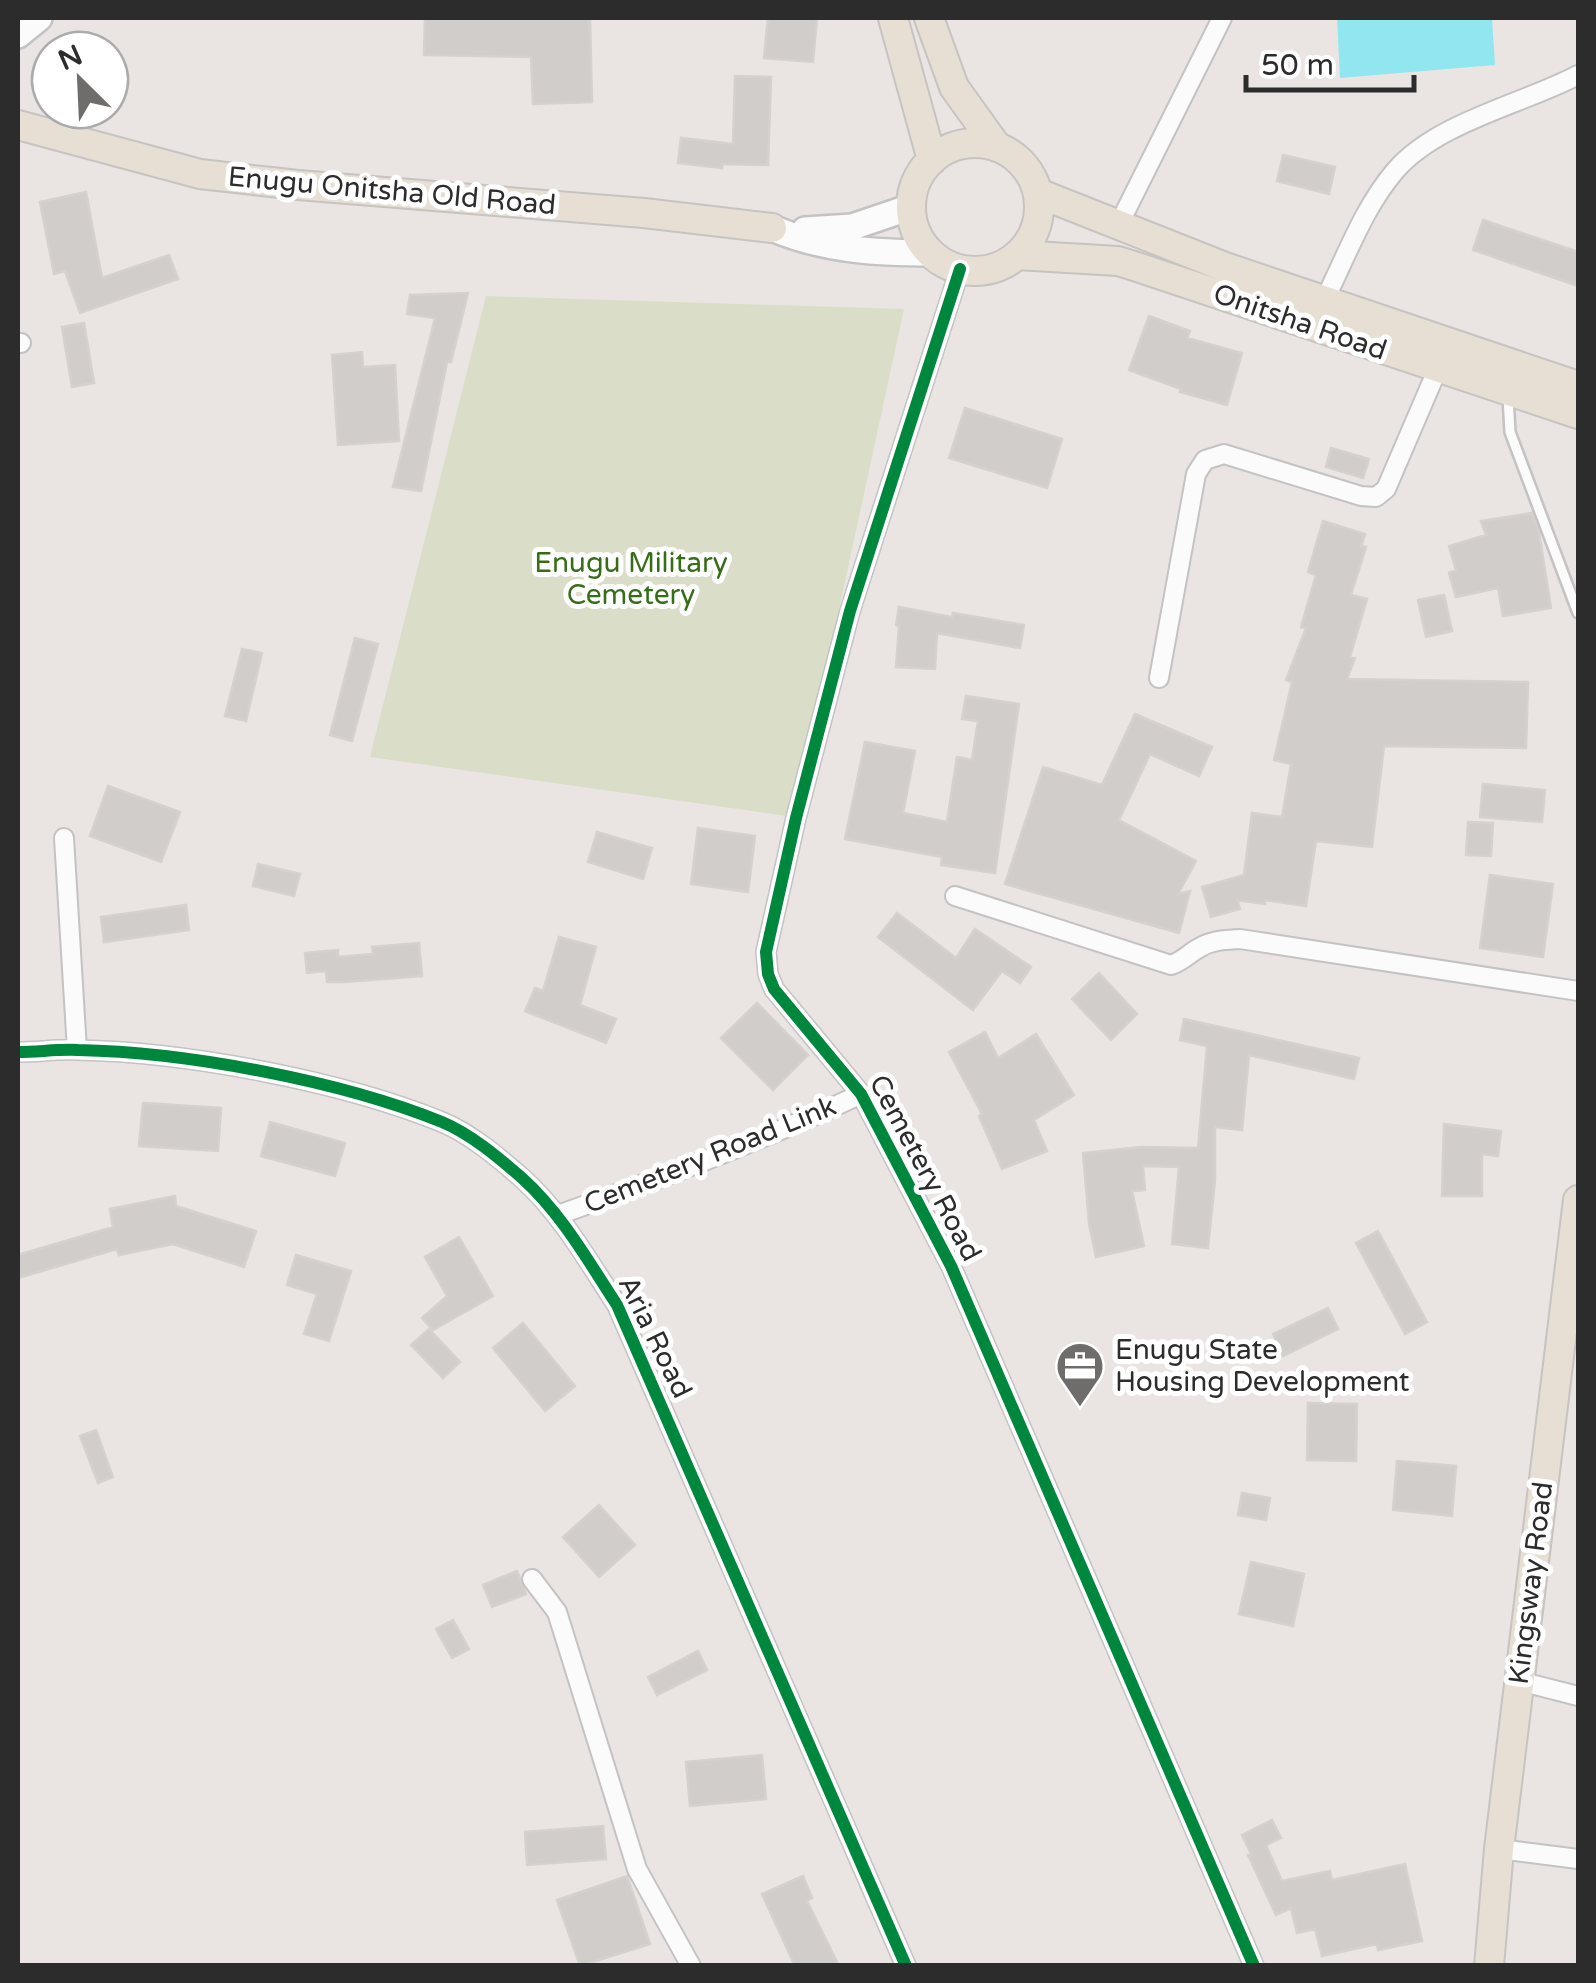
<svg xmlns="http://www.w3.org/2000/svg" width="1596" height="1983" font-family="'Varela Round',sans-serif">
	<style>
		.cemetery { fill: #dadec9 }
		.water { fill: #92e6ef }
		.building { fill: #d1cdcb; stroke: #d5d1ce; stroke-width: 2.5 }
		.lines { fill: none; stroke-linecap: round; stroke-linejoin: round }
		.lane-casing { stroke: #c4c2c3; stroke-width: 14 }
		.street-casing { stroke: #c4c2c3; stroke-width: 22 }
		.secondary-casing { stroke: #c4c2c3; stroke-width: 30 }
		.primary-casing { stroke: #c6c3c2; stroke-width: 32 }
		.lane { stroke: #fcfbfb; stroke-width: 9 }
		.street { stroke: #fcfbfb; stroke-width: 18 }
		.secondary { stroke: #fcfbfb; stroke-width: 25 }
		.primary { stroke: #e7dfd4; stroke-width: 28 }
		.cycleway-casing { stroke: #fff; stroke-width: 19 }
		.cycleway { stroke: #00873e; stroke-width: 12 }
		.labels { text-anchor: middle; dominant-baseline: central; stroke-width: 10; stroke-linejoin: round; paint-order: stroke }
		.street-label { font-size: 28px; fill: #2c2c2c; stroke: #fff }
		.park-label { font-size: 28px; fill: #386d18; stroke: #fff }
		.poi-label { font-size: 28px; fill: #2c2c2c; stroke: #fff; text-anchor: start }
	</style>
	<rect width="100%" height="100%" fill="#eae5e2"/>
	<path class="cemetery" d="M 486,296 L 904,309 L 794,817 L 370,757 Z"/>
	<path class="water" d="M 1492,18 L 1495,65 L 1340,78 L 1337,18 Z"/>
	<path class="building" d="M 425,18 L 590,18 L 592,102 L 533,104 L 531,57 L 424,55 Z
		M 768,18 L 817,18 L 813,62 L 764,58 Z
		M 735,76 L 771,77 L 768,165 L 722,164 L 722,168 L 678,163 L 681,138 L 733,144 Z
		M 1283,155 L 1335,167 L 1329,194 L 1277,181 Z
		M 86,192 L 102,278 L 169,255 L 178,279 L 80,313 L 65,271 L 54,274 L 40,202 Z
		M 1483,220 L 1578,252 L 1578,286 L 1473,250 Z
		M 468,293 L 451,362 L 447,362 L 421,491 L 393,487 L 435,318 L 407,314 L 410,295 Z
		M 1149,316 L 1190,331 L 1187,338 L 1242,353 L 1227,405 L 1180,392 L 1181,389 L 1129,370 Z
		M 84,323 L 94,383 L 72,387 L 62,327 Z
		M 362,352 L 363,367 L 395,365 L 399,441 L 338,445 L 332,355 Z
		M 965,408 L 1062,439 L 1047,488 L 949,458 Z
		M 1331,448 L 1369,459 L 1363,478 L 1326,467 Z
		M 1532,513 L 1539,532 L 1551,608 L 1503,616 L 1498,588 L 1456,597 L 1449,573 L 1456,570 L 1449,546 L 1486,535 L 1481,521 Z
		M 1323,521 L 1365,534 L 1361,546 L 1366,547 L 1351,595 L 1367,599 L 1350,657 L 1355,658 L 1347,679 L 1528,682 L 1526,748 L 1384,746 L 1372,847 L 1316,841 L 1306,906 L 1265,900 L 1265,904 L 1237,900 L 1240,909 L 1211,917 L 1202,887 L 1244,875 L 1252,813 L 1282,817 L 1291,764 L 1274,760 L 1292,682 L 1286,680 L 1306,628 L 1301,627 L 1316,575 L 1308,572 Z
		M 1444,595 L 1452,631 L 1426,637 L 1418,600 Z
		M 899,607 L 952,617 L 953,613 L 1024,625 L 1020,648 L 937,633 L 935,669 L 896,667 L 899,626 L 896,625 Z
		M 355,638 L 378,644 L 352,741 L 330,735 Z
		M 242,649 L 262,653 L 246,721 L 225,716 Z
		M 966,696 L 1019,704 L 995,873 L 941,865 L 942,857 L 845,839 L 865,742 L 915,751 L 903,813 L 947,822 L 957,757 L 972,760 L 978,721 L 962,719 Z
		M 1135,714 L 1212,747 L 1199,776 L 1150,754 L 1119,820 L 1196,861 L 1178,894 L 1190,891 L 1179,933 L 1005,884 L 1043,767 L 1102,785 Z
		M 1483,784 L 1545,790 L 1542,822 L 1480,817 Z
		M 108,786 L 180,812 L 161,862 L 90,836 Z
		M 1468,822 L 1493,823 L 1491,856 L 1466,855 Z
		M 698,828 L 755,836 L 748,892 L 691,884 Z
		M 597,832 L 652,848 L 643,879 L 588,862 Z
		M 258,864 L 300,874 L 294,896 L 253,886 Z
		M 1490,875 L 1553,884 L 1543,957 L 1480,948 Z
		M 186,905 L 189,930 L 104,942 L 101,917 Z
		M 897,913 L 956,958 L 975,929 L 1031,967 L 1020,983 L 1002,971 L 973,1010 L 878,937 Z
		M 559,937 L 596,947 L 580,1005 L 616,1019 L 606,1043 L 525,1011 L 535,988 L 543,991 Z
		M 419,943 L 422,976 L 343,982 L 327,982 L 326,971 L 307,973 L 305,953 L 338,950 L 338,957 L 373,954 L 372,947 Z
		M 1099,973 L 1137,1014 L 1111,1040 L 1072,999 Z
		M 757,1003 L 808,1055 L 773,1090 L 721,1038 Z
		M 1184,1019 L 1359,1058 L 1354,1079 L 1249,1055 L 1242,1130 L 1215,1127 L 1215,1180 L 1208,1248 L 1172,1244 L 1179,1167 L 1143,1166 L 1145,1190 L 1132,1191 L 1144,1246 L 1096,1257 L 1089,1223 L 1083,1153 L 1141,1147 L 1198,1148 L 1207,1046 L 1180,1040 Z
		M 985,1032 L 998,1058 L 1036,1034 L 1074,1095 L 1034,1120 L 1047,1151 L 1002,1169 L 979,1116 L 982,1114 L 949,1052 Z
		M 143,1103 L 221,1108 L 218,1151 L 139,1146 Z
		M 270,1122 L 345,1143 L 335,1176 L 261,1156 Z
		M 1444,1124 L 1501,1131 L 1498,1156 L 1482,1154 L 1482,1196 L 1442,1196 Z
		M 175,1196 L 176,1206 L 256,1231 L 244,1267 L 173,1244 L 119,1255 L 117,1249 L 18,1278 L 18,1255 L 113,1227 L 110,1209 Z
		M 1378,1231 L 1427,1322 L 1405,1334 L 1356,1243 Z
		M 459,1237 L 493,1296 L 433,1330 L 422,1318 L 447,1296 L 425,1257 Z
		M 296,1255 L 351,1271 L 329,1341 L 304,1334 L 317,1294 L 287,1285 Z
		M 1328,1308 L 1338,1329 L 1283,1356 L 1273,1334 Z
		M 523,1323 L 575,1386 L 545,1411 L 493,1348 Z
		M 429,1329 L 460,1362 L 443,1378 L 411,1345 Z
		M 1308,1403 L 1357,1404 L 1356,1461 L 1307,1460 Z
		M 96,1430 L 113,1477 L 98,1483 L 80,1436 Z
		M 1397,1461 L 1456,1466 L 1452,1516 L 1393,1510 Z
		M 1242,1493 L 1270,1498 L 1266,1520 L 1238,1515 Z
		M 599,1505 L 635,1545 L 599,1577 L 563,1537 Z
		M 1251,1562 L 1304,1574 L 1293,1626 L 1239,1614 Z
		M 517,1571 L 526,1594 L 492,1607 L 483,1585 Z
		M 453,1620 L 469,1649 L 452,1658 L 436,1629 Z
		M 698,1651 L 707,1670 L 657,1695 L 648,1677 Z
		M 762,1755 L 766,1799 L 690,1806 L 686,1762 Z
		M 1272,1820 L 1281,1838 L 1266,1845 L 1282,1881 L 1330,1871 L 1332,1880 L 1405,1864 L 1422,1941 L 1378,1950 L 1377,1944 L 1322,1956 L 1315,1929 L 1297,1933 L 1291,1908 L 1276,1915 L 1248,1855 L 1251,1854 L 1242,1835 Z
		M 603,1826 L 606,1859 L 527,1865 L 525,1832 Z
		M 627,1876 L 650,1944 L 580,1966 L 557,1900 Z
		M 803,1876 L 812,1898 L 807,1901 L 839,1966 L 795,1966 L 762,1894 Z"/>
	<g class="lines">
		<g class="lane-casing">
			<path id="lane" d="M 1508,397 L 1510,432 L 1578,613"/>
		</g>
		<g class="street-casing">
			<path id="street" d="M 1119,224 L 1222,18
				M 960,269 L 850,611 L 796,818 L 766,952 L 768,974 L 774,989 L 861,1094 L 951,1266 L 1254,1966
				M 1325,299 C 1346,257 1364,207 1395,171 C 1437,122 1523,104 1578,75
				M 18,343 L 21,343
				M 1159,678 L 1196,474 L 1205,460 L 1224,454 L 1361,496 L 1376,497 L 1386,489 L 1438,368
				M 64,838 L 77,1050
				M 955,896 L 1171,965 C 1183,961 1188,954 1199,948 C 1211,940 1226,940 1240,939 L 1578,991
				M 18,1052 C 38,1052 58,1049 78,1050 C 187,1052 341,1081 442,1122 C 471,1134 499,1158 522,1178 C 562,1214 588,1261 617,1305 L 906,1966
				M 558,1215 C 661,1178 762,1141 861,1094
				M 532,1579 L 557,1612 L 637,1869 L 691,1966
				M 1519,1681 L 1578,1696
				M 1499,1849 L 1578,1859"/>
		</g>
		<g class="secondary-casing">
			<path id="secondary" d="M 18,35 L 39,18
				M 772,228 C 823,250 876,253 931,253
				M 805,230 L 852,227 L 911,207"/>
		</g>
		<g class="primary-casing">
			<path id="primary" d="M 893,18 L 932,160
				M 929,18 L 954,87 L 997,147
				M 18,125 L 200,174 L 298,185 L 644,213 L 772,228
				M911 207a64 64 0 1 1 128 0a64 64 0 1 1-128 0Z
				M 1038,193 L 1225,267 L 1578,386
				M 1017,255 L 1118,261 L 1134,266 L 1578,414
				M 1489,1966 L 1499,1849 L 1578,1200"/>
		</g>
		<use href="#lane" class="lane"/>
		<use href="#street" class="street"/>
		<use href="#secondary" class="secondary"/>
		<use href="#primary" class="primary"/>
		<g class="cycleway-casing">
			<path id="cycleway" d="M 960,269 L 850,611 L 796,818 L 766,952 L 768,974 L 774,989 L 861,1094 L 951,1266 L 1254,1966
				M 18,1052 C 38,1052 58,1049 78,1050 C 187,1052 341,1081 442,1122 C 471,1134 499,1158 522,1178 C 562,1214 588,1261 617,1305 L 906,1966"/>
		</g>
		<use href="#cycleway" class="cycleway"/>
	</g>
	<defs>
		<g id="office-pin" transform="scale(2.5)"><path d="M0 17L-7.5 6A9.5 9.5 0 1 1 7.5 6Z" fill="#6e6d6c" stroke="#fff"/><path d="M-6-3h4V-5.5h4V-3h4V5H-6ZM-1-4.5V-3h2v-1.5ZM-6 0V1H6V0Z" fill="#fff"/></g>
	</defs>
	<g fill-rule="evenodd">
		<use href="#office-pin" x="1080" y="1366"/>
	</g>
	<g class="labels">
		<g class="street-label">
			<text transform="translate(392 191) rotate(5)">Enugu Onitsha Old Road</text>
			<text transform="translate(1300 322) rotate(19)">Onitsha Road</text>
			<text transform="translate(710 1155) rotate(-22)">Cemetery Road Link</text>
			<text transform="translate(925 1168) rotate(62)">Cemetery Road</text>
			<text transform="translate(655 1337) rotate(64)">Aria Road</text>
			<text transform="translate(1531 1583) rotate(-83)">Kingsway Road</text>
		</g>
		<g class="park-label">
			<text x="631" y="563">Enugu Military<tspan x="631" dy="32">Cemetery</tspan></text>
		</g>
		<g class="poi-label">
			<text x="1115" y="1350">Enugu State<tspan x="1115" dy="32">Housing Development</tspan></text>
		</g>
	</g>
	<rect width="1596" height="1983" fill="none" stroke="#2c2c2c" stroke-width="40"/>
	<g transform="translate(80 80) rotate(336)"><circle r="48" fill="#ffffff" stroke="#ababab" stroke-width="2.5"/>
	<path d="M0-8L18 38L0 25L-18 38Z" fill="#6e6d6c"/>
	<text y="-15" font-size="28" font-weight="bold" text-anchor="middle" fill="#2c2c2c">N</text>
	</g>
	<path d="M1246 75v15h168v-15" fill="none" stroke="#2c2c2c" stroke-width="5"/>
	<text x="1261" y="75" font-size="30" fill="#2c2c2c" stroke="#ffffff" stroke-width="8" paint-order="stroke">50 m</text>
</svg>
